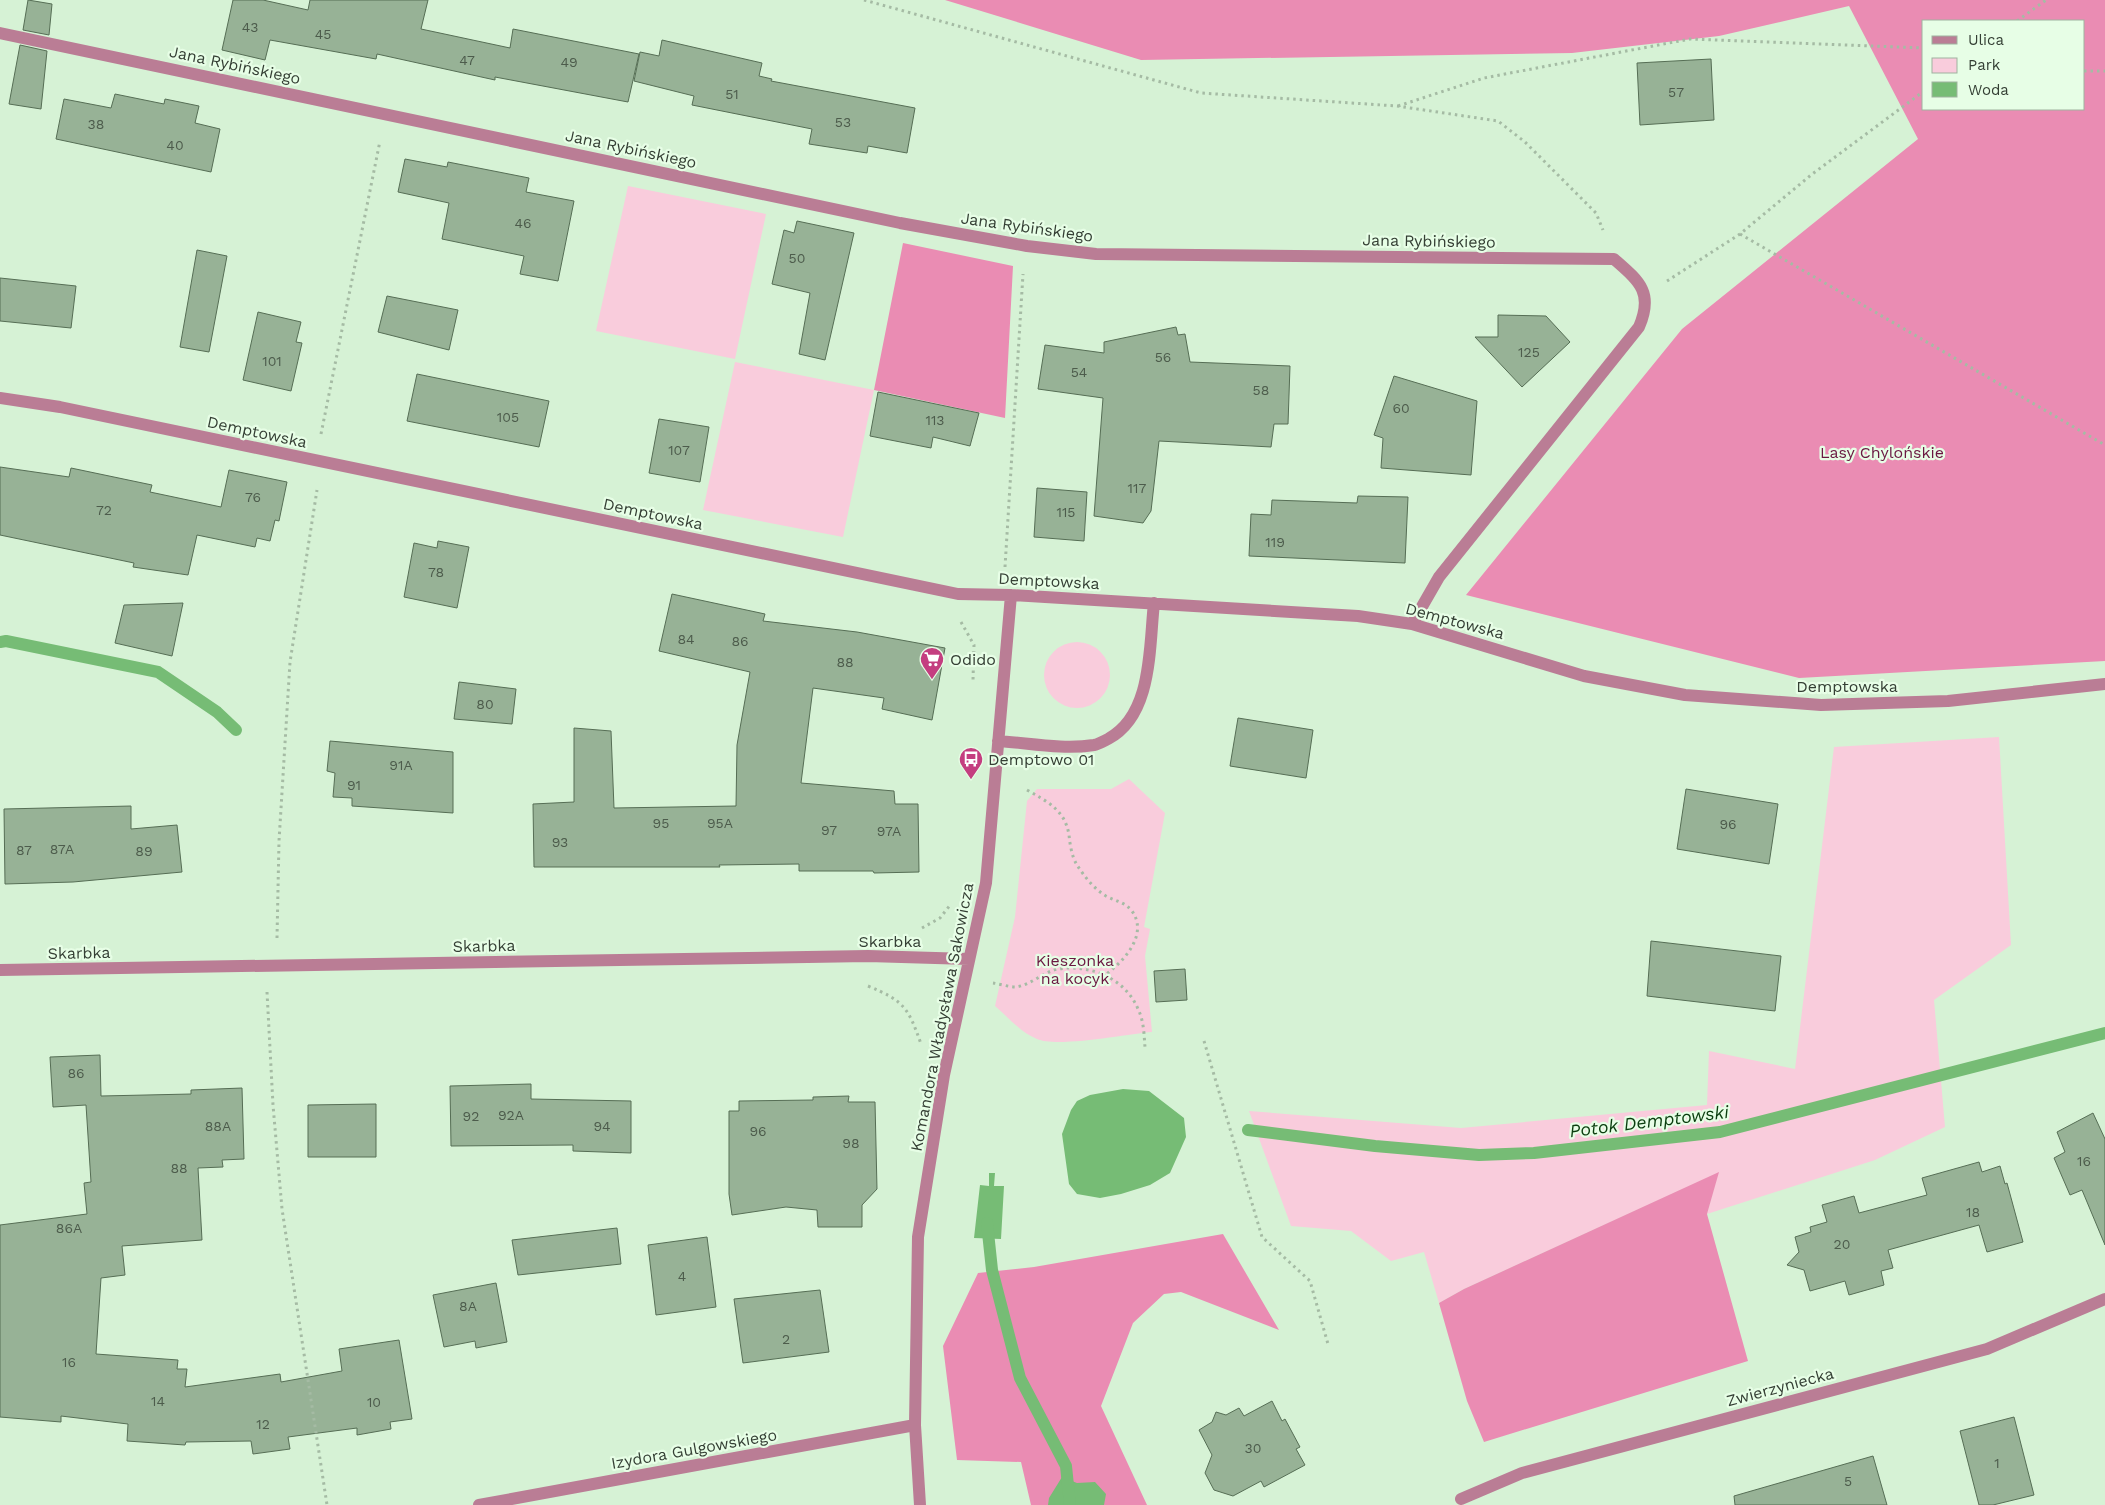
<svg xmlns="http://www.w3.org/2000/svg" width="2105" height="1505" font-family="'Work Sans',sans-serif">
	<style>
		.green { fill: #f9ccdc }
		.forest { fill: #ea8cb3; fill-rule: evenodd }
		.water { fill: #76bc75 }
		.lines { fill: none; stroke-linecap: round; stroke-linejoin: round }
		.stream { stroke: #76bc75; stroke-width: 12 }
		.building { fill: #97b296; stroke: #566e55 }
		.path { stroke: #a5bba4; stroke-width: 3; stroke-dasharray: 2.5 4; stroke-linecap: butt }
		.minor { stroke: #ba7d95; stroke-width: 12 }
		.labels { text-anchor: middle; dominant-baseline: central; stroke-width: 4.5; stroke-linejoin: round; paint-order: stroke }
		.number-label { font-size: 14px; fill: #4d5c4c }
		.street-label { font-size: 16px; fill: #343f34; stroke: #e7fee6 }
		.park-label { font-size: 16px; fill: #6a1741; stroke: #e7fee6 }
		.poi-label { font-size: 16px; fill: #343f34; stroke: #e7fee6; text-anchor: start }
		.water-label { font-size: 18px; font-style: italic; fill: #0b3e0f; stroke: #e7fee6 }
	</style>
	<rect width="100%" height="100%" fill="#d6f2d5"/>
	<path class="green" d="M 628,186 L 766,214 L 735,359 L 596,331 Z
		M 735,362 L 874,390 L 843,537 L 703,510 Z
		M1044 675a33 33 0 1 1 66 0a33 33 0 1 1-66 0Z
		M 1999,737 L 2011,945 L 1934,1000 L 1945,1127 L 1875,1160 L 1707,1214 L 1718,1173 L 1464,1289 L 1439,1303 L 1424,1252 L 1391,1261 L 1351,1231 L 1291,1226 L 1249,1111 L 1461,1128 L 1707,1105 L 1709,1051 L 1795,1069 L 1834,747 Z
		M 1129,779 L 1165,813 L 1144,927 L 1150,929 L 1145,956 L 1152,1032 C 1127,1034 1057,1048 1037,1039 C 1021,1033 1008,1017 995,1006 L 1015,917 L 1027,801 L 1037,789 L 1111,789 Z"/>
	<path class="forest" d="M 945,0 L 2105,0 L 2105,661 L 1799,678 L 1466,595 L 1682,329 L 1918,139 L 1849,6 L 1719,36 L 1572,53 L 1141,60 ZM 1924,21 L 2084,21 L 2084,109 L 1924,109 Z
		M 903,243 L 1013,266 L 1005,418 L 874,390 Z
		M 1719,1172 L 1707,1214 L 1748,1361 L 1484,1442 L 1467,1401 L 1439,1303 L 1464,1289 Z
		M 1223,1234 L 1279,1330 L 1181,1292 L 1164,1294 L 1133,1323 L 1101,1406 L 1147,1505 L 1031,1505 L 1021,1462 L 957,1460 L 943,1346 L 978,1273 L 1034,1267 Z"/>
	<path class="water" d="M 1123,1089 L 1149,1091 L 1184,1118 L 1186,1137 L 1170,1173 L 1150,1185 L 1121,1194 L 1100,1198 L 1077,1194 L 1069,1184 L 1062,1134 L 1071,1110 L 1077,1101 L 1090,1095 Z
		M 989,1173 L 995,1173 L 994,1186 L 1004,1186 L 1001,1239 L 974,1238 L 980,1185 L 989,1186 Z
		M 1062,1477 L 1077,1483 L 1095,1482 L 1106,1494 L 1104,1505 L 1048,1505 L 1049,1498 Z"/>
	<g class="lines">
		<path class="stream" d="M 0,642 L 6,641 L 158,672 L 217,712 L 236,730
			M 1248,1130 L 1375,1146 L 1479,1155 L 1534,1153 L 1720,1132 L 2105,1033
			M 987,1223 L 992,1270 L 1020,1378 L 1066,1466 L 1070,1505"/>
	</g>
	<path class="building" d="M 28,0 L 52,4 L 49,35 L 23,30 Z
		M 233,0 L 263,0 L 308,10 L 310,0 L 428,0 L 421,29 L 510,48 L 513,29 L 639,54 L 628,102 L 495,77 L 495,80 L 377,54 L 376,59 L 270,40 L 265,60 L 222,50 Z
		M 662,40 L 762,63 L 759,76 L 772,79 L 771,81 L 915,108 L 907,153 L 868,146 L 867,153 L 809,144 L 812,129 L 692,105 L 694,96 L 634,81 L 640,52 L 659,56 Z
		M 20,45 L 47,51 L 41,109 L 9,104 Z
		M 1711,59 L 1714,120 L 1640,125 L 1637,63 Z
		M 115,94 L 164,104 L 165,99 L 199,106 L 195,123 L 220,129 L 211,172 L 56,139 L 64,99 L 111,108 Z
		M 405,159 L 447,167 L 448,162 L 529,178 L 526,192 L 574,201 L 558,281 L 520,274 L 524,256 L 442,239 L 449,203 L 398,192 Z
		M 797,221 L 854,233 L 825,360 L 799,354 L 810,293 L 772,284 L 784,230 L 794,233 Z
		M 197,250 L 227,256 L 209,352 L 180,347 Z
		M 0,278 L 76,286 L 71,328 L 0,321 Z
		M 387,296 L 458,310 L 449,350 L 378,332 Z
		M 258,312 L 301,322 L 296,342 L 302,343 L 291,391 L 243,380 Z
		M 1498,315 L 1546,316 L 1570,342 L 1522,387 L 1475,337 L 1498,337 Z
		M 1176,327 L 1178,335 L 1185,334 L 1190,362 L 1290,366 L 1288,424 L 1274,424 L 1271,447 L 1159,441 L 1151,511 L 1143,523 L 1094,516 L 1103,398 L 1038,389 L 1045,345 L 1104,353 L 1104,342 Z
		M 417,374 L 549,401 L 539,447 L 407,421 Z
		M 1394,376 L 1477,401 L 1471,475 L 1381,468 L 1383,438 L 1374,435 Z
		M 878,392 L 979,413 L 970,446 L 933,437 L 931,448 L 870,436 Z
		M 659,419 L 709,427 L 700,482 L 649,473 Z
		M 0,467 L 69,477 L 71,468 L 152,485 L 150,492 L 221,507 L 229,470 L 287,482 L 279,521 L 275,520 L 270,541 L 257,538 L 255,547 L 197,535 L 188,575 L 133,567 L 134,563 L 0,535 Z
		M 1037,488 L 1087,492 L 1084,541 L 1034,537 Z
		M 1358,496 L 1408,497 L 1405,563 L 1249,556 L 1251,514 L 1271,515 L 1272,500 L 1357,503 Z
		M 438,541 L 469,547 L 457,608 L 404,597 L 414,543 L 437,548 Z
		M 672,594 L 765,614 L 763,621 L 857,632 L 945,648 L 932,720 L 882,709 L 884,698 L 813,688 L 801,783 L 894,791 L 895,804 L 918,804 L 919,872 L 874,873 L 873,871 L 799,871 L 799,864 L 719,865 L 720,867 L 534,867 L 533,804 L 574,802 L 574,728 L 611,731 L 614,808 L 736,806 L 737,745 L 750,672 L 659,651 Z
		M 183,603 L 172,656 L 115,643 L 124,605 Z
		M 459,682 L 516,689 L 512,724 L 454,719 Z
		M 1238,718 L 1313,730 L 1306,778 L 1230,766 Z
		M 330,741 L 453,752 L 453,813 L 352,806 L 352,798 L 333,797 L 335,773 L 327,771 Z
		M 1686,789 L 1778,804 L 1769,864 L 1677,849 Z
		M 131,806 L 131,829 L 177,825 L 182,872 L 73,882 L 5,884 L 4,809 Z
		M 1651,941 L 1781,956 L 1775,1011 L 1647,996 Z
		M 1185,969 L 1187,1000 L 1156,1002 L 1154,971 Z
		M 100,1055 L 101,1096 L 191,1094 L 191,1090 L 242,1088 L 244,1159 L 222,1160 L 223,1167 L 198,1168 L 202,1240 L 122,1246 L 125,1275 L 101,1278 L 96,1354 L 178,1360 L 177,1369 L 187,1369 L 185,1387 L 280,1374 L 281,1382 L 342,1371 L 339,1349 L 399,1340 L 412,1419 L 390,1422 L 391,1429 L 357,1435 L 357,1428 L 288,1437 L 290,1449 L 253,1454 L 251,1441 L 186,1442 L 185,1445 L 127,1441 L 128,1424 L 61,1416 L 61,1422 L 0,1417 L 0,1225 L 87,1214 L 84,1183 L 91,1182 L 86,1105 L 53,1107 L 50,1057 Z
		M 531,1084 L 531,1099 L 631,1101 L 631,1153 L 573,1151 L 573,1145 L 451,1146 L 450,1086 Z
		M 849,1096 L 848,1102 L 875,1102 L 877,1189 L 862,1205 L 862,1227 L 818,1227 L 817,1210 L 786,1207 L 732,1215 L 729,1194 L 729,1111 L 739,1111 L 739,1101 L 813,1100 L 813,1097 Z
		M 376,1104 L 376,1157 L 308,1157 L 308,1105 Z
		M 2093,1113 L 2105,1139 L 2105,1245 L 2082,1190 L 2070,1195 L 2054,1158 L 2065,1152 L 2057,1132 Z
		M 1979,1162 L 1982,1172 L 2000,1166 L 2005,1184 L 2007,1183 L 2023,1242 L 1987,1252 L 1979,1225 L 1888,1250 L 1893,1268 L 1881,1271 L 1884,1285 L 1849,1295 L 1845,1281 L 1810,1291 L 1804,1270 L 1787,1265 L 1799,1252 L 1795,1237 L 1811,1232 L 1810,1227 L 1827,1222 L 1822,1205 L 1854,1196 L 1859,1213 L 1927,1195 L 1922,1178 Z
		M 617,1228 L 621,1264 L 518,1275 L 512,1240 Z
		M 707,1237 L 716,1307 L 656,1315 L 648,1245 Z
		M 496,1283 L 507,1342 L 476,1348 L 475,1341 L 444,1347 L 433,1295 Z
		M 820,1290 L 829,1352 L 743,1363 L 734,1299 Z
		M 1272,1401 L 1282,1421 L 1285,1419 L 1300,1447 L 1296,1449 L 1305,1465 L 1264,1487 L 1261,1481 L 1233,1496 L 1214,1490 L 1205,1473 L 1212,1455 L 1199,1430 L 1212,1422 L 1216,1412 L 1226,1415 L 1239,1408 L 1244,1416 Z
		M 2014,1417 L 2034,1495 L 1993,1505 L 1979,1505 L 1960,1431 Z
		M 1873,1456 L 1887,1505 L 1735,1505 L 1734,1496 Z"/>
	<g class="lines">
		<path class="path" d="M 864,0 L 1201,93 L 1397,106 L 1498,121 L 1525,142 L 1596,213 L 1603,230
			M 2017,21 L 2046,0
			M 2084,71 L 2105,71
			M 1398,106 L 1484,78 L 1690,39 L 1924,48
			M 1740,234 L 2105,445
			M 1667,281 L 1740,234 L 1811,175 L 1924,91
			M 321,434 L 380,141
			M 1005,567 L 1023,274
			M 961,622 L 974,645 L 973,680
			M 1027,790 C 1048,802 1065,810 1069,835 C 1070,845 1072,857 1077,865 C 1084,876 1094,889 1106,896 C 1115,901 1125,902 1132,911 C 1149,935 1123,962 1105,975
			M 922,928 L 940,918 L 951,904
			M 277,938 L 279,841 L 290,662 L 317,490
			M 993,983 C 1000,984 1009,987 1016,987 C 1031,985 1043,972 1058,969 C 1090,964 1125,978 1138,1009 C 1144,1021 1144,1035 1145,1047
			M 868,986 C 904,1001 908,1007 921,1044
			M 267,992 L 273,1105 L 282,1209 L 327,1505
			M 1204,1041 L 1262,1237 L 1310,1281 L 1328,1344"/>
		<path class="minor" d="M 0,33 L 900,223 L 1027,246 L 1096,254 L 1614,259 C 1639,281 1654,292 1639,327 L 1439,577 L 1412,624
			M 0,398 L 60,407 L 958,594 L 1011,595 L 1358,616 L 1412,624 L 1584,676 L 1685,695 L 1821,705 L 1948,701 L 2105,684
			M 998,741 C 1029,743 1063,750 1094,745 C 1099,744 1104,741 1108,739 C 1153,715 1149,647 1154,603
			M 0,970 L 868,956 L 969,959
			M 1461,1499 L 1522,1473 L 1987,1349 L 2105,1299
			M 479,1505 L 915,1425
			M 920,1505 L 915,1425 L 918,1237 L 944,1075 L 986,883 L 1011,595"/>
	</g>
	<defs>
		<g id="supermarket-pin" transform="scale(1.25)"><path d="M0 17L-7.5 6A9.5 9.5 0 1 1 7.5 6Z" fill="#c43e80" stroke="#e7fee6"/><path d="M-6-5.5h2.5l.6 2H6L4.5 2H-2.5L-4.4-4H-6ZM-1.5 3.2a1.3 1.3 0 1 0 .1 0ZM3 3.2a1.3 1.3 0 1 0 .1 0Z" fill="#fff"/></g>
		<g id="bus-pin" transform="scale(1.25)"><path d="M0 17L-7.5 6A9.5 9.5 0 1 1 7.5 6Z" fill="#c43e80" stroke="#e7fee6"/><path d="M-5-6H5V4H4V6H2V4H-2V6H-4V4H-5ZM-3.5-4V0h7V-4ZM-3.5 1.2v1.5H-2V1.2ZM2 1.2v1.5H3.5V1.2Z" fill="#fff"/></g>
	</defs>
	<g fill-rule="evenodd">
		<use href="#supermarket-pin" x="932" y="659"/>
		<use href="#bus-pin" x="971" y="759"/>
	</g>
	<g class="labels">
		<g class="number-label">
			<text x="250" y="27">43</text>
			<text x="323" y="34">45</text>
			<text x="467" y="60">47</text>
			<text x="569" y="62">49</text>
			<text x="1676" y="92">57</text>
			<text x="732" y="94">51</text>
			<text x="843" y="122">53</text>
			<text x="96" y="124">38</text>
			<text x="175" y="145">40</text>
			<text x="523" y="223">46</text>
			<text x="797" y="258">50</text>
			<text x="1529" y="352">125</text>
			<text x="1163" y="357">56</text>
			<text x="272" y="361">101</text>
			<text x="1079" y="372">54</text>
			<text x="1261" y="390">58</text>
			<text x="1401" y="408">60</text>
			<text x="508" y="417">105</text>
			<text x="935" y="420">113</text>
			<text x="679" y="450">107</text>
			<text x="1137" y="488">117</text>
			<text x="253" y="497">76</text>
			<text x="104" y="510">72</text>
			<text x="1066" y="512">115</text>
			<text x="1275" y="542">119</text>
			<text x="436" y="572">78</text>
			<text x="686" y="639">84</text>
			<text x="740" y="641">86</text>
			<text x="845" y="662">88</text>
			<text x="485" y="704">80</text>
			<text x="401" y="765">91A</text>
			<text x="354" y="785">91</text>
			<text x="661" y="823">95</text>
			<text x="720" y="823">95A</text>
			<text x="1728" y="824">96</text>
			<text x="829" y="830">97</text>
			<text x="889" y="831">97A</text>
			<text x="560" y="842">93</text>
			<text x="62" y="849">87A</text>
			<text x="24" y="850">87</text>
			<text x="144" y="851">89</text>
			<text x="76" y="1073">86</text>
			<text x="511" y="1115">92A</text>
			<text x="471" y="1116">92</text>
			<text x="218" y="1126">88A</text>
			<text x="602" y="1126">94</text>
			<text x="758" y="1131">96</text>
			<text x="851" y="1143">98</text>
			<text x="2084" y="1161">16</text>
			<text x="179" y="1168">88</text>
			<text x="1973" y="1212">18</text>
			<text x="69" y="1228">86A</text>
			<text x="1842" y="1244">20</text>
			<text x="682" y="1276">4</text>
			<text x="468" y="1306">8A</text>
			<text x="786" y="1339">2</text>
			<text x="69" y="1362">16</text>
			<text x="158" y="1401">14</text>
			<text x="374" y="1402">10</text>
			<text x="263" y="1424">12</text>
			<text x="1253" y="1448">30</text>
			<text x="1997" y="1463">1</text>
			<text x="1848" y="1481">5</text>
		</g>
		<g class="street-label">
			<text transform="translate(235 65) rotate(12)">Jana Rybińskiego</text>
			<text transform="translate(631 149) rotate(12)">Jana Rybińskiego</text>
			<text transform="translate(1027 227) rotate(8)">Jana Rybińskiego</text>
			<text transform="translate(1429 241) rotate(1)">Jana Rybińskiego</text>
			<text transform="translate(257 432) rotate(12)">Demptowska</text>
			<text transform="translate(653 514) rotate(12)">Demptowska</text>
			<text transform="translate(1049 581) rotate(3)">Demptowska</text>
			<text transform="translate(1455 621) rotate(15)">Demptowska</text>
			<text x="1847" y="686">Demptowska</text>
			<text x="890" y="941">Skarbka</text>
			<text transform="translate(484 946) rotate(-1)">Skarbka</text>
			<text transform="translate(79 953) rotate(-1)">Skarbka</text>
			<text transform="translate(942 1017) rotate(-79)">Komandora Władysława Sakowicza</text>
			<text transform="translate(1780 1387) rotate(-15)">Zwierzyniecka</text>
			<text transform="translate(694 1449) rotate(-10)">Izydora Gulgowskiego</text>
		</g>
		<g class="park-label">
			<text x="1882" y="452">Lasy Chylońskie</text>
			<text x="1075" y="960">Kieszonka<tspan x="1075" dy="18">na kocyk</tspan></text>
		</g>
		<g class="poi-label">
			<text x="950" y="659">Odido</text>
			<text x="988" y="759">Demptowo 01</text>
		</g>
		<g class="water-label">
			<text transform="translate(1649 1121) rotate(-7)">Potok Demptowski</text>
		</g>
	</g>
	<rect x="1922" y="20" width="162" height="90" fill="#e7fee6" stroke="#9fb29f"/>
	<rect x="1932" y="36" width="25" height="8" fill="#ba7d95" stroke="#9fb29f"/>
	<text x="1968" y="45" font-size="15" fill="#343f34">Ulica</text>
	<rect x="1932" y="58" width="25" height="15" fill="#f9ccdc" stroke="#9fb29f"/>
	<text x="1968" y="70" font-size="15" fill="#343f34">Park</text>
	<rect x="1932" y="82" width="25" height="15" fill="#76bc75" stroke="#9fb29f"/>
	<text x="1968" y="95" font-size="15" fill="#343f34">Woda</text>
</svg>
